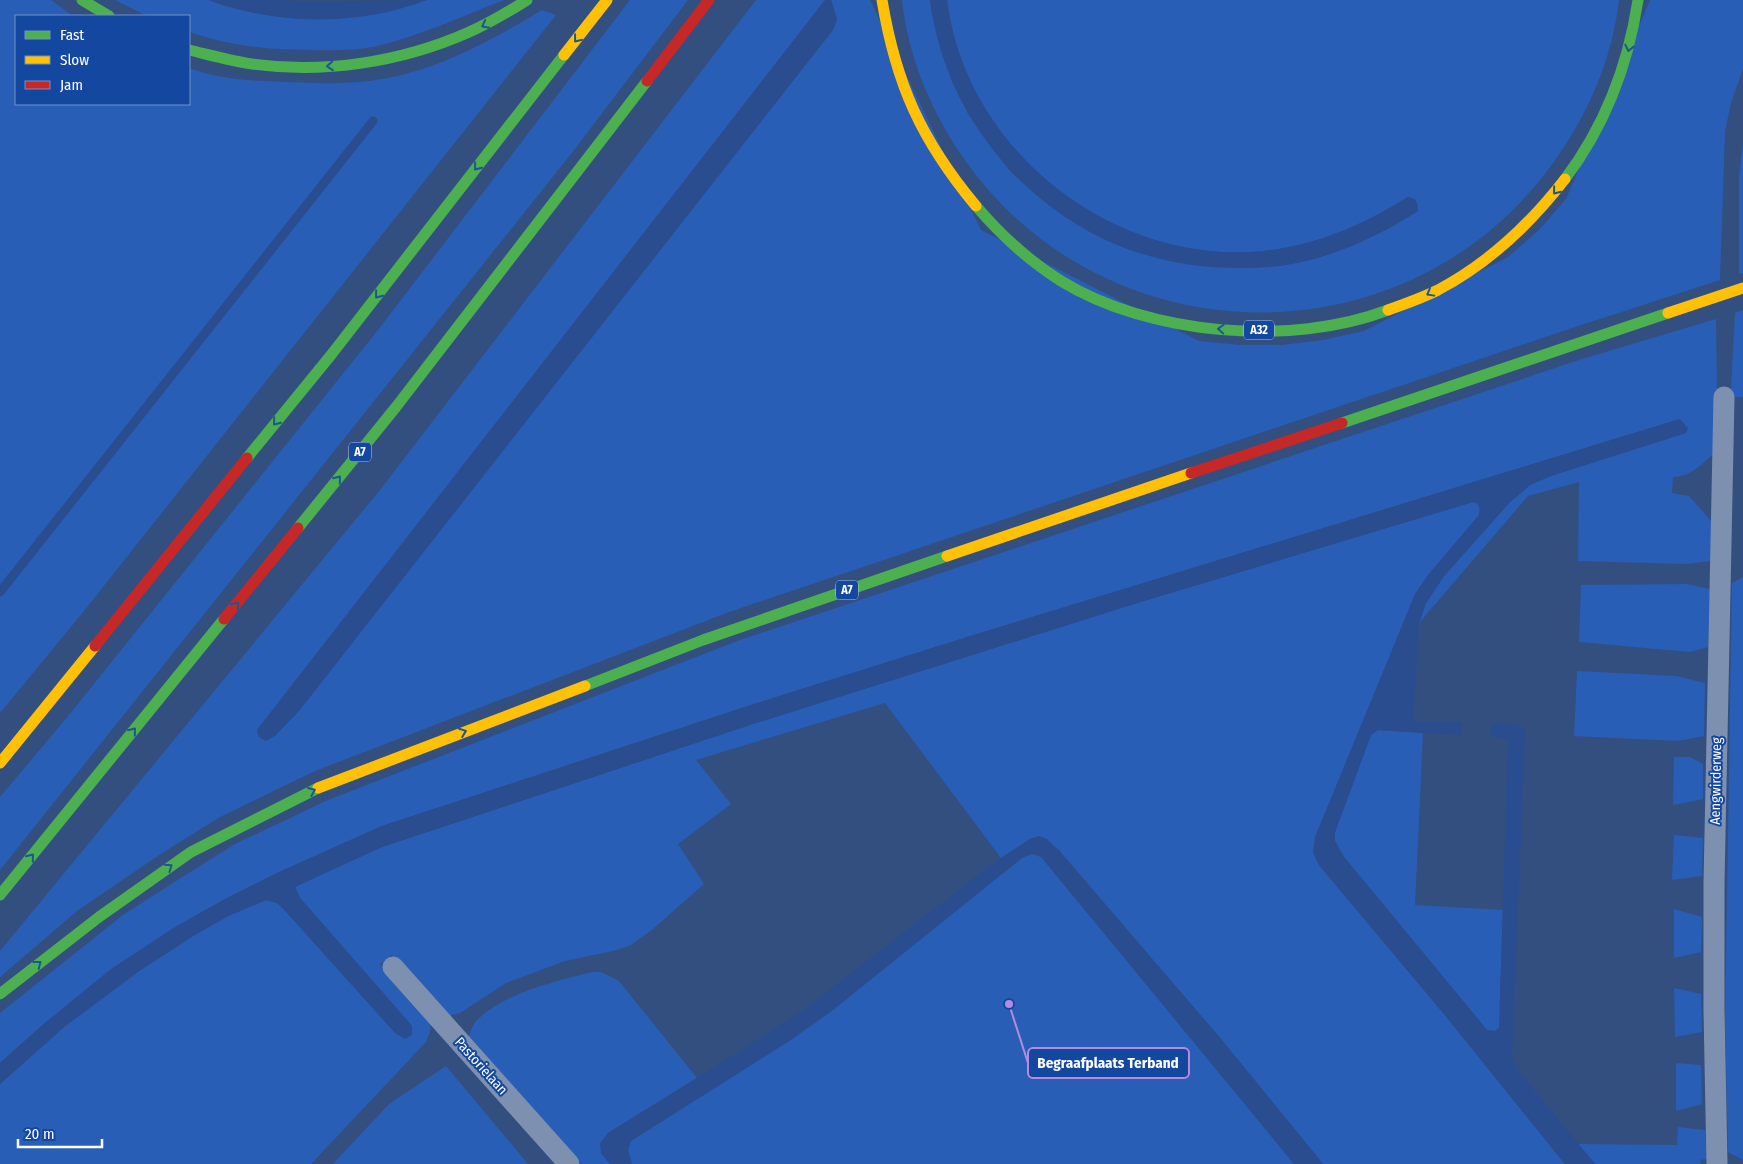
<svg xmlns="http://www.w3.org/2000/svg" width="1743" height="1164" font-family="'Fira Sans Condensed',sans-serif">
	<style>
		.green { fill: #285eb6 }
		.water { fill: #294d8f }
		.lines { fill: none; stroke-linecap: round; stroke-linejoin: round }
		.stream { stroke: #294d8f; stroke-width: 9 }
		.street { stroke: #7e90b0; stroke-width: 21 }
		.fast { stroke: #4caf50; stroke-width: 11 }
		.slow { stroke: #ffc107; stroke-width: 11 }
		.jam { stroke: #c62828; stroke-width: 11 }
		.oneway { stroke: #1c5794 }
		.labels { text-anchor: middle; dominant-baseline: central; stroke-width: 4; stroke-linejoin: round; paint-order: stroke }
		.shield { fill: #1347a0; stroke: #b8c8e2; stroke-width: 1 }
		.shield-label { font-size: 12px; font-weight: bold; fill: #fff }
		.street-label { font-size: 14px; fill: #fff; stroke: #1347a0 }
		.leader { fill: none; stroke: #b68bdc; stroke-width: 2 }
		.callout-dot { fill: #b68bdc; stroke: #1347a0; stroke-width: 2 }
		.callout { fill: #1347a0; stroke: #b68bdc; stroke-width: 2 }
		.callout-label { font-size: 15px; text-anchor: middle; font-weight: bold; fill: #fff }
	</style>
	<rect width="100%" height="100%" fill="#334f80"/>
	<path class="green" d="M 0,0 L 51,0 L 73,16 L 16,16 L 16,104 L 189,104 L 189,68 C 218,79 251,81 283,82 C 315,83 350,85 382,79 C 438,70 494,39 542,10 L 556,15 L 84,611 L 0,713 Z
		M 115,0 L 209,0 L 222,5 L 260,14 L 300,19 L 340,18 L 379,13 L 427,0 L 504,0 C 463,16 421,35 378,46 C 361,50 342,50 325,50 C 274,50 237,48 189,32 L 189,16 L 147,16 Z
		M 630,0 L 688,0 L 571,154 L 0,870 L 0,797 L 69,715 L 378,330 Z
		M 756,0 L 825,0 L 257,730 L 259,737 L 837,20 L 831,0 L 870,0 L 981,230 L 1199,341 L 1240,345 L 1282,345 L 1323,340 L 1364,331 L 1508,257 L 1539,230 L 1566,199 L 1650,0 L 1743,0 L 1743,69 L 1731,103 L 1725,131 L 1720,280 L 1572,328 L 729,612 L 315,771 L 220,817 L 159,855 L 77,911 L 0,977 L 0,951 L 380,490 Z
		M 902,0 L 930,0 L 932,14 L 952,82 L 968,114 L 988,143 L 1010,171 L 1036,195 L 1066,217 L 1098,236 L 1133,251 L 1280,266 L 1317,258 L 1352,246 L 1386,230 L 1418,211 L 1417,203 L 1408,197 C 1368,222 1327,241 1279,249 C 1124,274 966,156 947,0 L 1619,0 C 1612,61 1586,119 1550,167 C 1406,363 1109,360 967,163 C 933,116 908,58 902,0 Z
		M 1743,142 L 1743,273 L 1739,274 L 1739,177 Z
		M 1743,310 L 1743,397 L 1734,397 L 1731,389 L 1735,313 Z
		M 1716,319 L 1717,387 L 1713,454 C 1700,466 1691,476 1673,477 L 1672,493 L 1689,496 L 1712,522 L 1711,561 L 1686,564 L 1578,561 L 1579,482 L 1528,496 L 1419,623 L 1426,603 L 1444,576 L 1510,502 L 1530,485 L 1680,419 L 964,638 L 748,706 L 382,826 L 277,873 L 227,898 L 172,929 L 46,1022 L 0,1063 L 0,1013 L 123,915 L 176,881 L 235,844 L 328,800 L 740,640 L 1582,359 Z
		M 1473,502 L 1478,504 L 1480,509 L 1479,515 L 1429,574 L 1415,594 L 1313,852 L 1319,865 L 1444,1014 L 1565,1164 L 1323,1164 L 1221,1039 L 1058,849 L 1039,836 L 1030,839 L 1001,858 L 885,703 L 696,760 L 731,804 L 678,844 L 704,884 L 653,929 L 631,945 L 613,951 L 565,961 L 506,983 L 460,1013 L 445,1017 L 392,955 L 380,964 L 431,1023 L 430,1032 L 426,1042 L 311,1164 L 0,1164 L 0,1084 L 2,1082 L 64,1027 L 139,971 L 193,936 L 228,916 L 266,900 L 277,903 L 412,1026 L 300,898 L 295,887 L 305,881 L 382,847 L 753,724 L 1137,603 Z
		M 1743,577 L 1743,1160 L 1728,1152 L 1725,1022 L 1732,583 Z
		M 1687,584 L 1710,589 L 1708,647 L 1690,652 L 1579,642 L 1581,585 Z
		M 1577,671 L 1676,676 L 1705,683 L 1704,736 L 1678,741 L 1574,736 Z
		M 1377,730 L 1423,733 L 1415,905 L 1503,910 L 1499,1028 L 1495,1031 L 1487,1030 L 1344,857 L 1335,841 L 1335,832 L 1371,735 Z
		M 1674,757 L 1690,757 L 1703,764 L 1703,799 L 1673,805 Z
		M 1674,835 L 1703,838 L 1702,876 L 1672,880 Z
		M 1043,846 L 1315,1164 L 620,1164 L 608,1149 L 704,1083 L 1004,863 Z
		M 1674,909 L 1702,917 L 1701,952 L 1674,958 Z
		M 592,972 L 601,972 L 619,981 L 697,1078 L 608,1133 L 601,1153 L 610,1164 L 582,1164 L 470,1042 L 468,1037 C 471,1031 473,1024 477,1020 C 504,993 556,981 592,972 Z
		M 1674,988 L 1701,994 L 1702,1032 L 1675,1037 Z
		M 1676,1063 L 1701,1065 L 1702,1104 L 1676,1111 Z
		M 446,1066 L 528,1164 L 333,1164 L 389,1104 Z
		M 1678,1127 L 1705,1130 L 1707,1159 L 1700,1160 L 1701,1164 L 1595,1164 L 1578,1144 L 1677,1145 Z"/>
	<path class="water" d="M 209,0 L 284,0 L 301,2 L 427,0 C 359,26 277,26 209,0 Z
		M 825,0 L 831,0 L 837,20 L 833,30 L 299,711 L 275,736 L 266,741 L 259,737 L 257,730 Z
		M 930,0 L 947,0 C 966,156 1124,274 1279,249 C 1327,241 1368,222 1408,197 L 1415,199 L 1417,203 L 1418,211 C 1375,237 1329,260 1279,266 C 1230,271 1180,267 1133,251 C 1026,214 944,113 930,0 Z
		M 1680,419 L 1688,428 L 1686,433 L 1548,477 L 1530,485 L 1510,502 L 1444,576 L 1426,603 L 1419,623 L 1413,722 L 1462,722 L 1461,735 L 1378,730 L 1371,735 L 1335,832 L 1335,841 L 1344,857 L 1487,1030 L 1495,1031 L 1499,1028 L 1508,743 L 1507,739 L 1490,736 L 1493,723 L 1522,726 L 1525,733 L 1512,1058 L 1519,1072 L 1595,1164 L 1565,1164 L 1444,1014 L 1319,865 L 1313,852 L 1315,837 L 1415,594 L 1429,574 L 1479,515 L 1480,509 L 1478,504 L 1473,502 L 1137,603 L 753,724 L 382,847 L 295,887 L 300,898 L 412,1026 L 412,1035 L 405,1039 L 395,1033 L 278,903 L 266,900 L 228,916 L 193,936 L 139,971 L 64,1027 L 0,1084 L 0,1063 L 46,1022 L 111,969 L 172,929 L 227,898 L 277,873 L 382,826 L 748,706 L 964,638 Z
		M 1039,836 L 1047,839 L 1057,849 L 1221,1039 L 1323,1164 L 1294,1164 L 1041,857 L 1032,854 L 1022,858 L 833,1010 L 791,1040 L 631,1141 L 628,1150 L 632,1164 L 610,1164 L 601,1153 L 600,1143 L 608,1133 L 742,1050 L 801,1012 L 990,866 L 1030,839 Z"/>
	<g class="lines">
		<path class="stream" d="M 0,592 L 373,121"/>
		<path class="street" d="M 393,967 L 569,1164
			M 1717,1164 L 1714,1010 L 1714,883 L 1724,397"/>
		<path class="fast" d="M 82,0 L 109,16
			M 189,50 C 210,55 231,61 252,64 C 324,74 401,62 467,33 C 488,24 508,12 527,0
			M 1565,179 C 1605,126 1628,66 1638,0
			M 976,206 C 1000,234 1029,261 1061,281 C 1149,335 1291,347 1388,310
			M 1342,423 L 1668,313
			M 247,458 L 331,355 L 564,55
			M 298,528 L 396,407 L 647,81
			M 585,686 L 703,640 L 947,556
			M 0,895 L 224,619
			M 0,994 L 99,917 L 191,852 L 318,788"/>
		<path class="slow" d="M 882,0 C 896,84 921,140 976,206
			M 564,55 L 607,0
			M 1388,310 C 1405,304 1422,298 1438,290 C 1487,264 1531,223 1565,179
			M 1668,313 L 1743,288
			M 947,556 L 1191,473
			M 0,763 L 95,646
			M 318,788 L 585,686"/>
		<path class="jam" d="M 647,81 L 709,0
			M 1191,473 L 1342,423
			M 224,619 L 298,528
			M 95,646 L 247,458"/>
	</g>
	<defs><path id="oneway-chevron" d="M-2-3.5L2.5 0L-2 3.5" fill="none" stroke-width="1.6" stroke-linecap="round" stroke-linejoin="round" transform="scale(1.25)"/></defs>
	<g class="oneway">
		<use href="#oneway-chevron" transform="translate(485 25) rotate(152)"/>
		<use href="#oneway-chevron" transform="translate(577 39) rotate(128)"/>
		<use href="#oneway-chevron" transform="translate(1629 48) rotate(102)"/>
		<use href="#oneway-chevron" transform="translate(330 66) rotate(176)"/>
		<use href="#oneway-chevron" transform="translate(477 167) rotate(128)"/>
		<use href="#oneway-chevron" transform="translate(1556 191) rotate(128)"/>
		<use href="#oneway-chevron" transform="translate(1430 293) rotate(151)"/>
		<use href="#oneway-chevron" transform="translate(378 295) rotate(128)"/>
		<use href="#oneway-chevron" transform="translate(1221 329) rotate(-177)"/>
		<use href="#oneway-chevron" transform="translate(276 422) rotate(129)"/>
		<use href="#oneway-chevron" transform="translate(338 479) rotate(-51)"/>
		<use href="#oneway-chevron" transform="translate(236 605) rotate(-51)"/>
		<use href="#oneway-chevron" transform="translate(133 731) rotate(-51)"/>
		<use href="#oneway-chevron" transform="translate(463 732) rotate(-21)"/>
		<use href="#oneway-chevron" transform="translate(312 791) rotate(-23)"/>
		<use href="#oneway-chevron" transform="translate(31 857) rotate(-51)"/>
		<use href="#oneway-chevron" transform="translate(169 867) rotate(-35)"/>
		<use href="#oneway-chevron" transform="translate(38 964) rotate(-38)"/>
	</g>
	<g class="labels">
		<g class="shield">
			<rect x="1244" y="320.5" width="30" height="19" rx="4"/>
			<rect x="349" y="442.5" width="22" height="19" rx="4"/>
			<rect x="836" y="580.5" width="22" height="19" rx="4"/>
		</g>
		<g class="shield-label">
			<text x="1259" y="330">A32</text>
			<text x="360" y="452">A7</text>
			<text x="847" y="590">A7</text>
		</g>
		<g class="street-label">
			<text transform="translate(1716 781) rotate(-89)">Aengwirderweg</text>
			<text transform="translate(481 1066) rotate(48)">Pastorielaan</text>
		</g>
	</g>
	<path class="leader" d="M1009 1004L1028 1063"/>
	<circle class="callout-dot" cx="1009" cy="1004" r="5"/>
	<rect class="callout" x="1028" y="1048" width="161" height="30" rx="5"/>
	<g class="callout-label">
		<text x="1108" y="1068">Begraafplaats Terband</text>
	</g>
	<rect x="15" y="15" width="175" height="90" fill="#1347a0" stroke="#7191c6"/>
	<rect x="25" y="31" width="25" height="8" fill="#4caf50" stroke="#7191c6"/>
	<text x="60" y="40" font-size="15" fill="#ffffff">Fast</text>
	<rect x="25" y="56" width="25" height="8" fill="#ffc107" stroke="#7191c6"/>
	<text x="60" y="65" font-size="15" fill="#ffffff">Slow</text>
	<rect x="25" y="81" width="25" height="8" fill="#c62828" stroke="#7191c6"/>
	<text x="60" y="90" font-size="15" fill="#ffffff">Jam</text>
	<path d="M18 1139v8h84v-8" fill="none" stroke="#ffffff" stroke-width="2.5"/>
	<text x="25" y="1139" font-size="15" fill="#ffffff" stroke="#1347a0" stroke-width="4" paint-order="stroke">20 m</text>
</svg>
